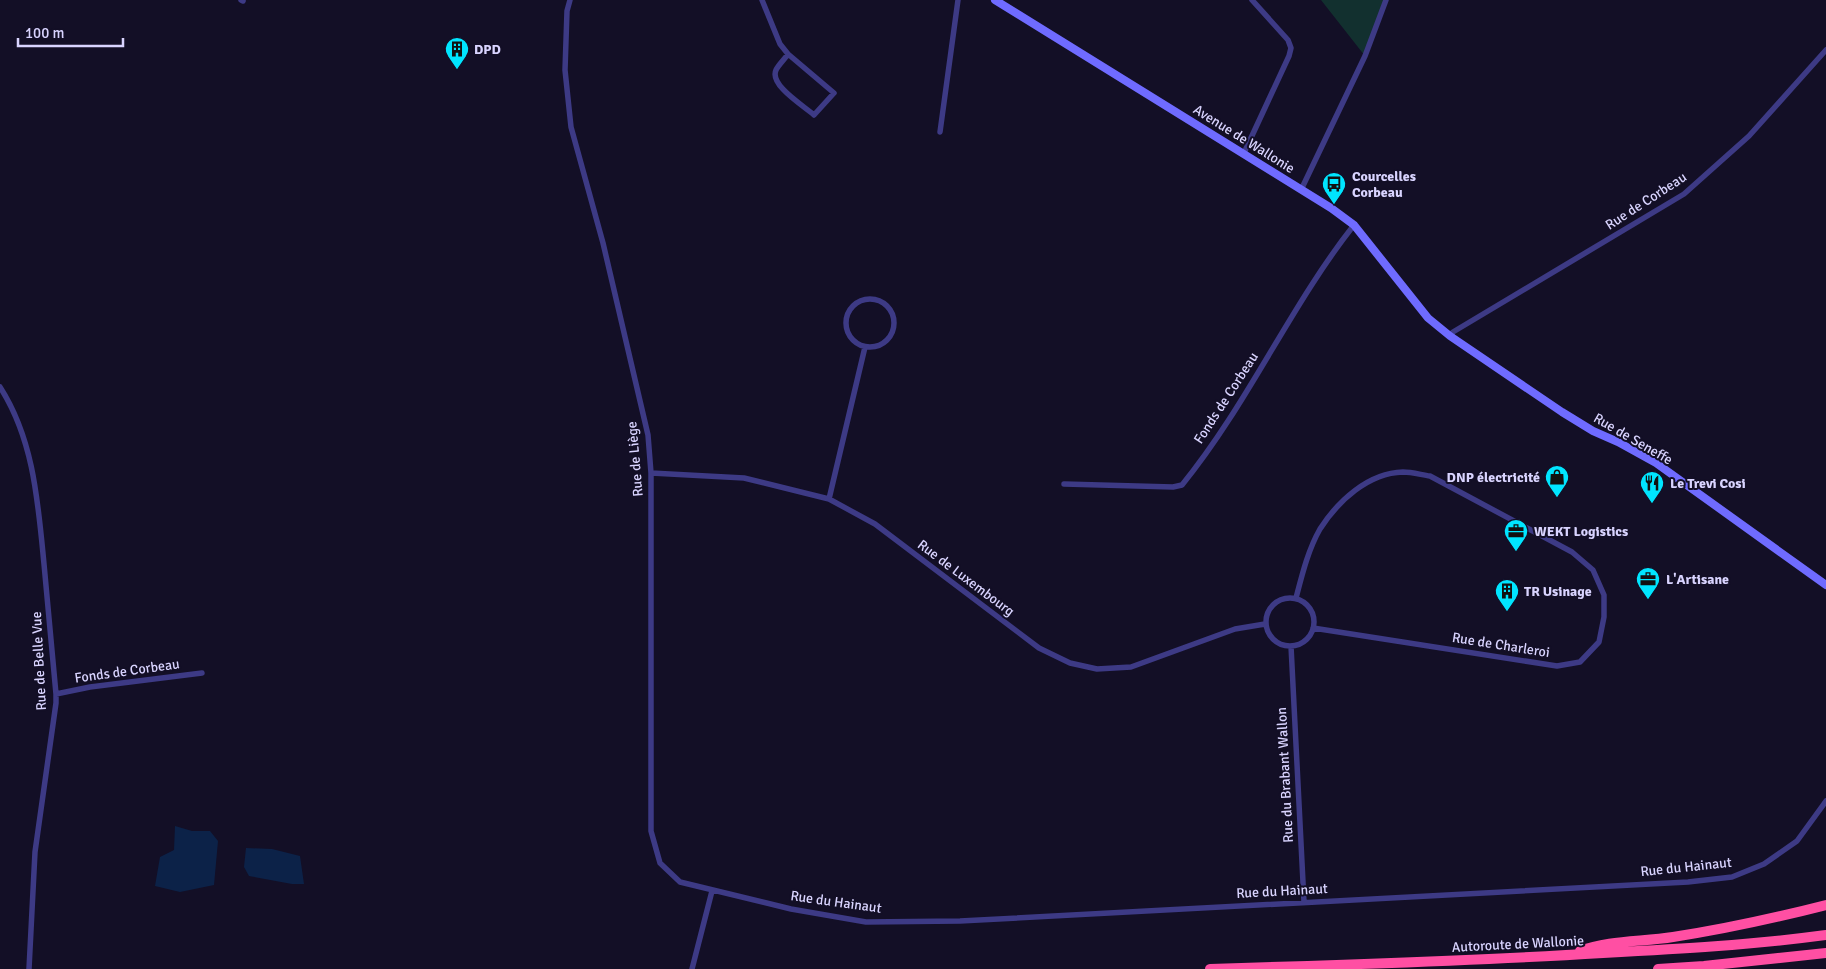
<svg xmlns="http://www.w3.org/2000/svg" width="1826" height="969" font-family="Signika,sans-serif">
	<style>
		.green { fill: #12302f }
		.water { fill: #0c2248 }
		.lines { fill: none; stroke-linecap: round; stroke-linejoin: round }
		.street { stroke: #3d3a85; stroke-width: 5.5 }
		.secondary { stroke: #6f6bff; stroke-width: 8 }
		.highway { stroke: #ff4fa3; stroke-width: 10 }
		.labels { text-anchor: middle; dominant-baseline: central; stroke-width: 4; stroke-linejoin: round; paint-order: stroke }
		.poi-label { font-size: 14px; font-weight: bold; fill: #d9d4ff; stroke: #130f26; text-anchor: start }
		.street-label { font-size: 14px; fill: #d9d4ff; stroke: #130f26 }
	</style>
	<rect width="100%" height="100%" fill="#130f26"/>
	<path class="green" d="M 1321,0 L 1386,0 L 1365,56 Z"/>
	<path class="water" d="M 175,826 L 192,831 L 210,831 L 218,841 L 214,885 L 180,892 L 155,886 L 160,857 L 174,850 Z
		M 246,848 L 272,849 L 300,856 L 304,884 L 292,884 L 249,876 L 244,867 Z"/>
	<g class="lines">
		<path class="street" d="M 241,0 L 243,1
			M 570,0 L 567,11 L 565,70 L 571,127 L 603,243 L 648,435 L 651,473 L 651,831 L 660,863 L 680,882 L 791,909 L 866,922 L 960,921 L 1688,882 L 1732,877 L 1764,864 L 1797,841 L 1826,801
			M 762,0 L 780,44 L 788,54
			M 788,54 L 834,93 L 814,115 C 804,106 769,85 776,70 C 779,64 785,59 788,54 Z
			M 940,132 L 958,0
			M 1244,153 L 1289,56 L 1291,48 L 1288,40 L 1252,0
			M 1301,190 L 1365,56 L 1386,0
			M846 323a24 24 0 1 1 48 0a24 24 0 1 1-48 0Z
			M 1450,336 L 1453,332 L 1684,194 L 1749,136 L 1826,50
			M 0,387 C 34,440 38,503 44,564 C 48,607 52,650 56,694 L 56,703 L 35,852 L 29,969
			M 651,473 L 744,478 L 829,499 L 875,524 L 1039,648 L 1070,663 L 1097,669 L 1131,667 L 1235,629 L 1265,624
			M 1064,484 L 1173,487 L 1182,485 C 1248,404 1290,306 1354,225
			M 829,499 L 865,347
			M1266 622a24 24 0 1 1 48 0a24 24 0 1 1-48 0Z
			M 1296,598 C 1302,575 1308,550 1320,529 C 1338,501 1368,473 1403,472 C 1412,472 1422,475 1430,476 L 1572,552 L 1593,570 L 1604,595 L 1604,617 L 1599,642 L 1580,662 L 1557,666 L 1313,628
			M 1291,646 L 1304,902
			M 56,694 L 90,687 L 202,673
			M 692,969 L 712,891"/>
		<path class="secondary" d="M 995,0 L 1331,208 L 1354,225 L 1428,318 L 1450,336 L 1562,412 L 1593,431 L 1618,442 L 1656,463 L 1826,585"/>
		<path class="highway" d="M 1580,951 C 1609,940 1642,942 1673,937 C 1725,929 1775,918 1826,905
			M 1210,969 C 1341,965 1472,961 1603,953 C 1678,949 1752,945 1826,935
			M 1658,969 L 1704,966 L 1826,953"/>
	</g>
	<defs>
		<g id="building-pin" transform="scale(1.25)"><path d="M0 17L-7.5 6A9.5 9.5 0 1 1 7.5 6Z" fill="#00e5ff" stroke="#130f26"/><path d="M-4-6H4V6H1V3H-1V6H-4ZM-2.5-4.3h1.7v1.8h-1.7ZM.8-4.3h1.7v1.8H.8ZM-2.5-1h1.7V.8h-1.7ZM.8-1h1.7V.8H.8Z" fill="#111"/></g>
		<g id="bus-pin" transform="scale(1.25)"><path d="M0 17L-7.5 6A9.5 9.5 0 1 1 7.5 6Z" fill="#00e5ff" stroke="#130f26"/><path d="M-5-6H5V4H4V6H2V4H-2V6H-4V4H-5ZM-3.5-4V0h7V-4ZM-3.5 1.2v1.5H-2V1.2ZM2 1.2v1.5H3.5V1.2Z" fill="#111"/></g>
		<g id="shop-pin" transform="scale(1.25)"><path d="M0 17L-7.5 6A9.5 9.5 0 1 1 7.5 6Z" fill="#00e5ff" stroke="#130f26"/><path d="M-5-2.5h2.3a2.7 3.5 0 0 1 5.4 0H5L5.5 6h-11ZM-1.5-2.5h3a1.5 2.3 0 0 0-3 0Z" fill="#111"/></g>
		<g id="restaurant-pin" transform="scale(1.25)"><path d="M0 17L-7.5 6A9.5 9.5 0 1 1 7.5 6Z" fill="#00e5ff" stroke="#130f26"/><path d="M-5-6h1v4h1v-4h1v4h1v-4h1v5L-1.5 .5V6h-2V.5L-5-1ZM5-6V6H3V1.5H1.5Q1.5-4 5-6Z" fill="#111"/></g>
		<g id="office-pin" transform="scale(1.25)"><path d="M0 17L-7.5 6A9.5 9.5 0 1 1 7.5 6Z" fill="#00e5ff" stroke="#130f26"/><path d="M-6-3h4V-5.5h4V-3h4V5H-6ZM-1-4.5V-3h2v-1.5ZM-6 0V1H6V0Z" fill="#111"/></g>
	</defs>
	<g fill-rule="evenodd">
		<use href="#building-pin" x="457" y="49"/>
		<use href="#bus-pin" x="1334" y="184"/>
		<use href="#shop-pin" x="1557" y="477"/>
		<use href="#restaurant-pin" x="1652" y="483"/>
		<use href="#office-pin" x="1516" y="531"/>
		<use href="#office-pin" x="1648" y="579"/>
		<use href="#building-pin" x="1507" y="591"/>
	</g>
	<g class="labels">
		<g class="poi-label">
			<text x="474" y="49">DPD</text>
			<text x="1352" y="176">Courcelles<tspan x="1352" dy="16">Corbeau</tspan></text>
			<text x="1540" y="477" text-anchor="end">DNP électricité</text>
			<text x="1670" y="483">Le Trevi Cosi</text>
			<text x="1534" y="531">WEKT Logistics</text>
			<text x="1666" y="579">L'Artisane</text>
			<text x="1524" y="591">TR Usinage</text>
		</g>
		<g class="street-label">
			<text transform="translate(1244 139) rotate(32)">Avenue de Wallonie</text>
			<text transform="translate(1646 201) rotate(-33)">Rue de Corbeau</text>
			<text transform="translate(1226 398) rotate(-57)">Fonds de Corbeau</text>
			<text transform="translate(1633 439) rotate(30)">Rue de Seneffe</text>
			<text transform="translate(635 459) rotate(-95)">Rue de Liège</text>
			<text transform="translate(966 578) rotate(37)">Rue de Luxembourg</text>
			<text transform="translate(1501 645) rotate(9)">Rue de Charleroi</text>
			<text transform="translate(39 661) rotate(-93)">Rue de Belle Vue</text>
			<text transform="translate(127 671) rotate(-8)">Fonds de Corbeau</text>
			<text transform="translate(1285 775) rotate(-93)">Rue du Brabant Wallon</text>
			<text transform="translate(1686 867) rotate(-6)">Rue du Hainaut</text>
			<text transform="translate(1282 891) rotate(-3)">Rue du Hainaut</text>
			<text transform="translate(836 902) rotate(8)">Rue du Hainaut</text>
			<text transform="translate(1518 944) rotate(-3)">Autoroute de Wallonie</text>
		</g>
	</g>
	<path d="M18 38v8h105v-8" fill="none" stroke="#d9d4ff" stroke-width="2.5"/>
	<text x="25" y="38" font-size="15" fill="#d9d4ff" stroke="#130f26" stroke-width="4" paint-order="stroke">100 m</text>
</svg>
